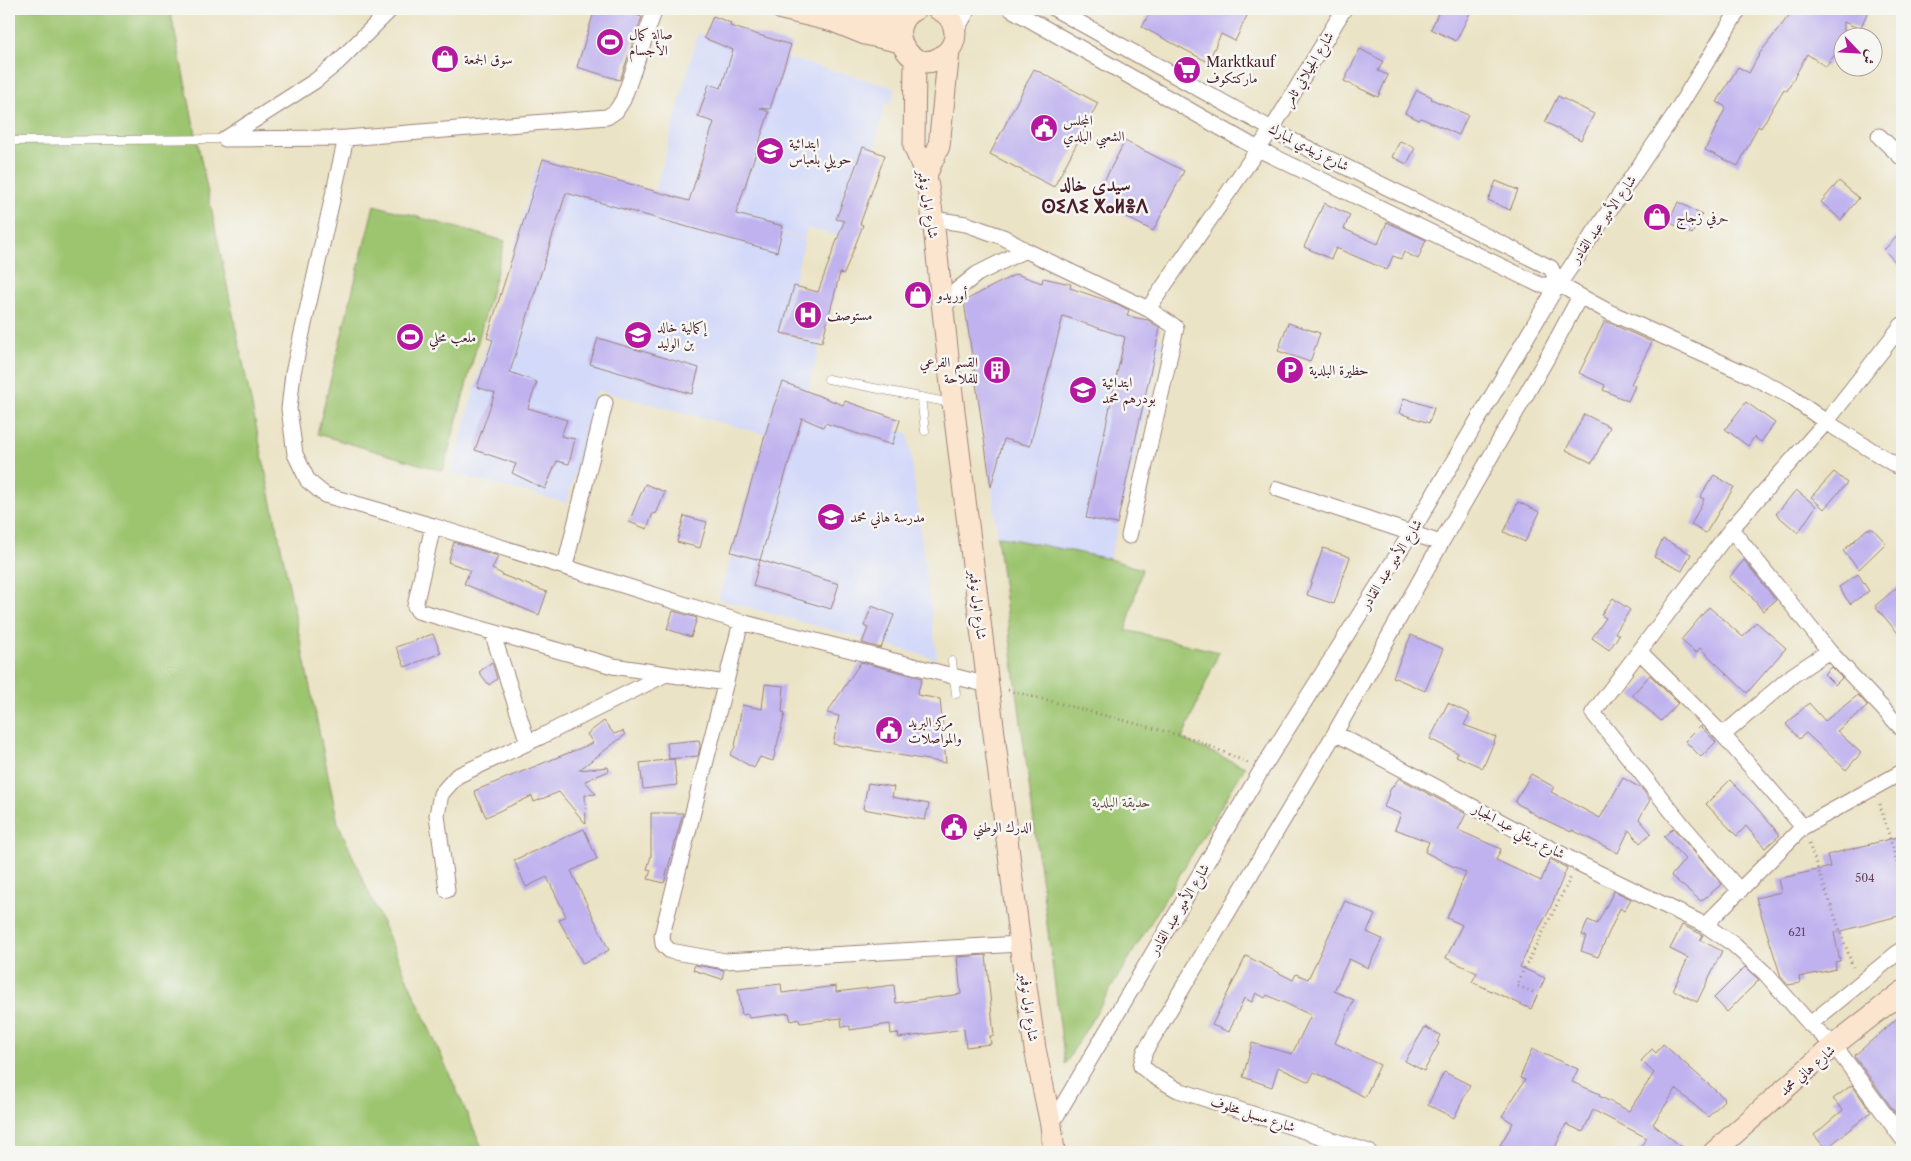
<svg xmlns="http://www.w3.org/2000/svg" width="1911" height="1161" font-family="'Libre Caslon Text',Amiri,'Noto Sans Tifinagh',serif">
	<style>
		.built { fill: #d3d9f9 }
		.green { fill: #9dc570; stroke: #74724e }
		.building { fill: #bfb2ef }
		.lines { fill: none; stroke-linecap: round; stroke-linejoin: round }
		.lane-casing { stroke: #9a8178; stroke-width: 9 }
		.street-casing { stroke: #9a8178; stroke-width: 17 }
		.secondary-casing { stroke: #9a8178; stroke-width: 23 }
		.path { stroke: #9a8178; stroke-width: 3; stroke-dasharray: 1 4; stroke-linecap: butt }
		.lane { stroke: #fff; stroke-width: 8 }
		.street { stroke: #fff; stroke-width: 15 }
		.secondary { stroke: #fce5cf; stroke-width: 21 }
		.labels { text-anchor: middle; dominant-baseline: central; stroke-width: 5; stroke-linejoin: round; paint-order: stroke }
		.number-label { font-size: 11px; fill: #67445c }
		.poi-label { font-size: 14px; fill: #4a1f2b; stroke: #f6f6f2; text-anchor: start }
		.street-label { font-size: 14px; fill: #4a1f2b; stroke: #f6f6f2 }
		.park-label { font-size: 14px; fill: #635140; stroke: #f6f6f2 }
		.district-label { font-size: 19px; font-weight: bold; fill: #4a1f2b; stroke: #f6f6f2 }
	</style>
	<rect width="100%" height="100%" fill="#f6f6f2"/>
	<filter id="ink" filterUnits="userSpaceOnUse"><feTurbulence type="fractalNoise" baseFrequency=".02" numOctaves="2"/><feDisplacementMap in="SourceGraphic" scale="10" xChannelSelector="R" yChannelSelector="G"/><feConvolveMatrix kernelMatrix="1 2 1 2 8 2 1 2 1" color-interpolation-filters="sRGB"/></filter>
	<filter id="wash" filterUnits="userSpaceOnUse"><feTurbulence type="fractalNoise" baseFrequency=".0096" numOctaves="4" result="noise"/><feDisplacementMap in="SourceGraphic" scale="20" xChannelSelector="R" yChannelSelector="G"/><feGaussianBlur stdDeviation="1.12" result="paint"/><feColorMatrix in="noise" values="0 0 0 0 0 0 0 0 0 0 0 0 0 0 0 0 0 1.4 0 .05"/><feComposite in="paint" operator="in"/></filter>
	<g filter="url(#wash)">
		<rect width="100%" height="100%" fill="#ebe3c5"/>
		<path class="built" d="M 698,33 L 895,88 L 891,105 L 885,104 L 853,240 L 808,228 L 804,239 L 654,196 Z
			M 536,168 L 805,240 L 780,334 L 821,343 L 804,406 L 908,433 L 937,659 L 718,599 L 768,435 L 597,390 L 567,503 L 451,473 Z
			M 1041,282 L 1163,340 L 1110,559 L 997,536 L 992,489 Z"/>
		<path class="green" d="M 9,9 L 170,9 L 338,823 L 484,1152 L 9,1152 Z
			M 374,205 L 505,241 L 443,471 L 317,434 Z
			M 997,536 L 1110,559 L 1142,569 L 1126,630 L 1219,652 L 1182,739 L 1245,767 L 1065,1064 Z"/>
		<g id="blocks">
			<path class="building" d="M 595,9 L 614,9 L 642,17 L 620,80 L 577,67 Z
				M 1152,9 L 1250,9 L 1235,41 L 1221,34 L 1208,62 L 1142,27 Z
				M 1440,9 L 1472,9 L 1456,41 L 1431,29 Z
				M 1794,9 L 1869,9 L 1860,29 L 1844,22 L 1844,41 L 1826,67 L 1807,54 L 1787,91 L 1784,89 L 1761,128 L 1758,126 L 1738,166 L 1705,150 L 1726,107 L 1717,102 L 1738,67 L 1749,73 L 1760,53 Z
				M 713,16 L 731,23 L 730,26 L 791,45 L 770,109 L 760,108 L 769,112 L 736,214 L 783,226 L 777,252 L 566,193 L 510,372 L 537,382 L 528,408 L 567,420 L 561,436 L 575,439 L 569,464 L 557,461 L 545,489 L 512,473 L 516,464 L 475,450 L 495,393 L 477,387 L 493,340 L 487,338 L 543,159 L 689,201 L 714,122 L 698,117 L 709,84 L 721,88 L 733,50 L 704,38 Z
				M 1360,49 L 1383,61 L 1378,71 L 1388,75 L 1378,97 L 1344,81 Z
				M 1034,69 L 1098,103 L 1054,187 L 990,154 Z
				M 1417,90 L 1432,97 L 1431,99 L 1468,115 L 1459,135 L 1421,118 L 1419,120 L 1405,113 Z
				M 1558,96 L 1594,114 L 1581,140 L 1545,122 Z
				M 1125,141 L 1184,171 L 1153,231 L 1094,200 Z
				M 1400,141 L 1415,148 L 1407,164 L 1392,157 Z
				M 863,147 L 885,155 L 860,224 L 863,225 L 844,274 L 840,273 L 822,342 L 781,333 L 794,286 L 818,292 L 844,221 L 836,219 Z
				M 1496,181 L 1518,190 L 1510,210 L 1488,200 Z
				M 1839,181 L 1859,198 L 1841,220 L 1821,202 Z
				M 1678,202 L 1702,215 L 1692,234 L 1669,222 Z
				M 1324,203 L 1350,215 L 1344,229 L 1378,244 L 1387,222 L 1426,240 L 1418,259 L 1404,252 L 1401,259 L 1393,256 L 1387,270 L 1336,248 L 1331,259 L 1304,247 Z
				M 1902,231 L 1902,269 L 1884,250 Z
				M 1016,274 L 1042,283 L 1043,278 L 1071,284 L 1070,288 L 1117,304 L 1129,310 L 1127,316 L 1148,320 L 1160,328 L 1117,524 L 1086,518 L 1125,337 L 1063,316 L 1030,446 L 1004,439 L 991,487 L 964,301 Z
				M 1605,321 L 1652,342 L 1631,384 L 1635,386 L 1628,401 L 1603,390 L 1605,385 L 1579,373 Z
				M 1288,323 L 1320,333 L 1310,362 L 1278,351 Z
				M 598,338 L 699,368 L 692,394 L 590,364 Z
				M 783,382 L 843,405 L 845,401 L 900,420 L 892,445 L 825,423 L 823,427 L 802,418 L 760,560 L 731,552 L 773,408 Z
				M 1404,398 L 1434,408 L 1429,423 L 1399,413 Z
				M 1746,402 L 1775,423 L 1761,442 L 1754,437 L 1748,446 L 1725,429 Z
				M 1584,414 L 1610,427 L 1592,463 L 1566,450 Z
				M 1834,472 L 1847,483 L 1824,509 L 1811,497 Z
				M 1714,475 L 1734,487 L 1706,533 L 1691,525 L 1704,499 L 1700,497 Z
				M 645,484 L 665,492 L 656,514 L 653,513 L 647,529 L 629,522 Z
				M 1796,490 L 1816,506 L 1798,533 L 1776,514 Z
				M 1518,502 L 1540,512 L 1525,542 L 1504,532 Z
				M 684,516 L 707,522 L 700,548 L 677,542 Z
				M 1867,529 L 1873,529 L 1886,543 L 1859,569 L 1843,551 Z
				M 1663,539 L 1691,554 L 1682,571 L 1654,557 Z
				M 454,542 L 498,556 L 492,569 L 502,574 L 502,575 L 547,592 L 539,615 L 464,584 L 470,570 L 448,562 Z
				M 1323,548 L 1350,557 L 1334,604 L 1307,595 Z
				M 760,560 L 839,584 L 831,609 L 753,586 Z
				M 1744,560 L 1776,600 L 1763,611 L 1749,594 L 1729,578 Z
				M 1858,574 L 1869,591 L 1850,604 L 1839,587 Z
				M 1902,583 L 1902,638 L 1875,606 Z
				M 1613,598 L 1630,610 L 1615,633 L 1619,635 L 1609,650 L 1592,638 L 1606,618 L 1601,615 Z
				M 872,606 L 894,615 L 881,648 L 862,643 L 868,628 L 864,626 Z
				M 1709,607 L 1743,637 L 1756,622 L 1786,648 L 1747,693 L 1700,648 L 1696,653 L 1681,640 Z
				M 673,611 L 697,618 L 691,637 L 667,629 Z
				M 433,634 L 441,653 L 405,667 L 396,647 Z
				M 1411,635 L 1443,649 L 1425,691 L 1393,677 Z
				M 492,662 L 497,679 L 489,685 L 479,672 Z
				M 861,662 L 922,678 L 917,695 L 940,699 L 946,763 L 833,744 L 839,716 L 827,713 Z
				M 1831,667 L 1842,678 L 1835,685 L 1824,674 Z
				M 1650,675 L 1678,703 L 1661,721 L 1632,695 Z
				M 765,684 L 784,686 L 782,712 L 785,713 L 773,761 L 760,757 L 754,768 L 730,755 L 735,747 L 742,705 L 762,709 Z
				M 1858,695 L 1868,706 L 1837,731 L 1861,753 L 1846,770 L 1806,733 L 1799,739 L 1786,724 L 1809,703 L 1825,721 Z
				M 1448,703 L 1470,714 L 1464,725 L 1496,737 L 1483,768 L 1456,756 L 1458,753 L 1430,739 Z
				M 604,721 L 614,734 L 623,731 L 625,735 L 579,770 L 608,767 L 609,771 L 585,781 L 596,794 L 585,795 L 586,824 L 559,792 L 534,802 L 532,796 L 486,817 L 474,791 L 593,743 L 587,734 Z
				M 1700,726 L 1716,742 L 1701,757 L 1685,741 Z
				M 699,740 L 700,746 L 698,756 L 669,759 L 667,743 Z
				M 674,759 L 677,785 L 643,789 L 640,763 Z
				M 1531,774 L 1554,787 L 1551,792 L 1600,818 L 1623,778 L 1642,789 L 1650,800 L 1639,819 L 1651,833 L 1640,843 L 1629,830 L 1618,853 L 1572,830 L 1571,832 L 1537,816 L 1515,802 Z
				M 1399,778 L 1466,814 L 1458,830 L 1501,849 L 1496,860 L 1541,881 L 1550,859 L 1567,868 L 1549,911 L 1528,947 L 1529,947 L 1520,967 L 1545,978 L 1531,1009 L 1472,982 L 1477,973 L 1446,958 L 1462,925 L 1447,918 L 1466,873 L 1425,852 L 1429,842 L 1395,829 L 1401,814 L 1384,807 L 1390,790 Z
				M 1730,780 L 1756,807 L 1780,835 L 1765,848 L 1746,826 L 1737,836 L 1706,804 Z
				M 868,783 L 894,787 L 892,797 L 929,804 L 925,820 L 863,809 Z
				M 651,813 L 683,813 L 664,883 L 648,879 L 651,870 L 647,869 L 651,856 Z
				M 1673,828 L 1722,884 L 1701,901 L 1671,876 L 1685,859 L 1664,837 Z
				M 584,829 L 597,859 L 571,871 L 609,950 L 583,964 L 559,920 L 566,916 L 547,877 L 526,887 L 514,860 Z
				M 1902,836 L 1902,915 L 1834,933 L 1840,961 L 1835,962 L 1836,969 L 1799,977 L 1800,983 L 1788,985 L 1781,977 L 1756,898 L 1781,892 L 1778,879 L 1830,867 L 1827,855 Z
				M 1614,891 L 1631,899 L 1624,911 L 1620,908 L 1598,957 L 1581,951 L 1586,936 L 1582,935 L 1588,920 L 1597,924 Z
				M 1345,901 L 1375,915 L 1367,932 L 1382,939 L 1368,968 L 1349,959 L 1334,991 L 1354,1000 L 1335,1043 L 1380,1065 L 1365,1097 L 1314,1072 L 1309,1082 L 1278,1067 L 1272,1087 L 1243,1077 L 1252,1043 L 1292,1054 L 1311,1015 L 1267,995 L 1265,998 L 1256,993 L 1252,1002 L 1244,998 L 1229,1032 L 1212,1025 L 1246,956 L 1293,980 L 1296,974 L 1308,979 Z
				M 1682,925 L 1703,935 L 1700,940 L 1722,951 L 1697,1002 L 1673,990 L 1688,958 L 1670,949 Z
				M 986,955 L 994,1036 L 990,1036 L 991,1044 L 966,1047 L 964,1029 L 899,1038 L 898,1033 L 891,1034 L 890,1024 L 850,1030 L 850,1026 L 842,1027 L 841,1018 L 800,1023 L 799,1019 L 791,1021 L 789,1013 L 749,1018 L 748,1014 L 742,1015 L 738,989 L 781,984 L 782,993 L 836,986 L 836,992 L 894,985 L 896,1003 L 961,994 L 957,957 Z
				M 695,965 L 724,970 L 722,979 L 693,970 Z
				M 1745,967 L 1759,980 L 1727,1012 L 1714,998 Z
				M 1902,1014 L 1902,1122 L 1854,1056 Z
				M 1425,1027 L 1440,1035 L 1437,1042 L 1439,1043 L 1424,1071 L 1405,1061 Z
				M 1663,1044 L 1725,1099 L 1708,1117 L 1676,1089 L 1653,1124 L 1688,1152 L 1636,1152 L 1647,1138 L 1593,1110 L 1583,1132 L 1566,1124 L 1553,1152 L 1512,1152 L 1500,1145 L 1513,1123 L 1502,1116 L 1525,1080 L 1520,1078 L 1532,1049 L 1578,1069 L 1572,1082 L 1600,1094 L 1599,1096 L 1629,1111 L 1654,1073 L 1641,1061 L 1652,1049 L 1656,1053 Z
				M 1444,1072 L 1470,1085 L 1454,1118 L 1428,1105 Z
				M 1852,1085 L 1871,1112 L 1826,1149 L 1814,1135 L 1843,1110 L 1833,1099 Z"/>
		</g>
	</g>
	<g filter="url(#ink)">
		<use href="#blocks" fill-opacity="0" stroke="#9a8178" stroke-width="1"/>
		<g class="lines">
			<g class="lane-casing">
				<path id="lane" d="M 9,141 L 225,139
					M 828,379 L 951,403
					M 921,397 L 925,431
					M 952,661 L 956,694"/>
			</g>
			<g class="street-casing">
				<path id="street" d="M 655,9 L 623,100 L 616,111 L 607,117 L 346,138 L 293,373 L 289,409 L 295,454 L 308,481 L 325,495 L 433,526 L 741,622 L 988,685
					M 1011,9 L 1258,149 L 1540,285 L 1558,284 L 1609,312 L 1751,376 L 1788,395 L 1826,422 L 1902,469
					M 1055,9 L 1293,141 L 1551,268 L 1558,284
					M 955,33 L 968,9
					M 1879,136 L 1902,158
					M 225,139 L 315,81 L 337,63 L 391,9
					M 225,139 L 346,138
					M 933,219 L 966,224 L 1003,237 L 1025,250 L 1148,309 L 1174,326 L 1176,328 L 1129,536
					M 943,309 L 957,290 L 977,274 L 1025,250
					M 1148,309 L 1272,129 L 1344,9
					M 1278,489 L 1441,543
					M 433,526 L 415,606 L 418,611 L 613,666 L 726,683
					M 1731,529 L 1829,651 L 1902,729
					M 565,566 L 605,403
					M 741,622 L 662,935 L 663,944 L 670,951 L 725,961 L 1020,944
					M 492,632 L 528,743
					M 1640,652 L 1723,735 L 1803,827
					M 1335,733 L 1578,863 L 1705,925 L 1733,944 L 1765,973 L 1810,1024 L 1834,1045 L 1902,1138
					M 1723,735 L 1793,675 L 1829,651
					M 447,890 L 437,815 L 441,794 L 457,776 L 540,737 L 666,674
					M 1740,891 L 1685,828 L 1593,713 L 1731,529 L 1826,422 L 1902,325
					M 1705,925 L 1803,827 L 1902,772
					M 1810,1024 L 1902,949
					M 1051,1125 L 1262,769 L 1411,533 L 1551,296 L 1674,115 L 1739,9
					M 1369,1152 L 1178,1090 L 1155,1077 L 1141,1066 L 1145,1051 L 1335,733 L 1441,543 L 1547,358 L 1580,296"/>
			</g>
			<g class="secondary-casing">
				<path id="secondary" d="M 782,9 L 833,21 L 865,34 L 901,42
					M 916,9 C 878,26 914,83 946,53 C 952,48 955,40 955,33 C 954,22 948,13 938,9
					M 838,21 L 871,17 L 902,23
					M 915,59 L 914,146 L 926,175 L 933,219 L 953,403 L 1020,944 L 1035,1049 L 1051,1125 L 1054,1152
					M 926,175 L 939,146 L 949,51
					M 1714,1152 L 1834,1045 L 1902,992"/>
			</g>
			<path class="path" d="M 1008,690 L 1194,739 L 1248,763
				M 1880,804 L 1902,880
				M 1809,844 L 1853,967
				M 1533,992 L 1518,986 L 1520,977 L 1571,877"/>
			<use href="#lane" class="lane"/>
			<use href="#street" class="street"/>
			<use href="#secondary" class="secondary"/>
		</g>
	</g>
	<defs>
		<g id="stadium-disc" transform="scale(1.4375)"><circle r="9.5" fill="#b5179e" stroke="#f6f6f2"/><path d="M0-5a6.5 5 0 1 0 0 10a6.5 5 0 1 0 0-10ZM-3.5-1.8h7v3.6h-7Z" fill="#fff"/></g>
		<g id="shop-disc" transform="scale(1.4375)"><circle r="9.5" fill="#b5179e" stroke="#f6f6f2"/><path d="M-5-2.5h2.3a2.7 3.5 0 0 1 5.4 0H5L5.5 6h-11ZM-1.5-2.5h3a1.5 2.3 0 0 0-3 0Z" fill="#fff"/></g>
		<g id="supermarket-disc" transform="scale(1.4375)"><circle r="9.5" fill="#b5179e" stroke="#f6f6f2"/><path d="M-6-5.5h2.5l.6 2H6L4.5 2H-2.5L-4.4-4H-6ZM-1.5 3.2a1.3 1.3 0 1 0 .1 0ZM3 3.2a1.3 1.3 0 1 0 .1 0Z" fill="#fff"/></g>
		<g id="civic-disc" transform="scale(1.4375)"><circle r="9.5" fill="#b5179e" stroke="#f6f6f2"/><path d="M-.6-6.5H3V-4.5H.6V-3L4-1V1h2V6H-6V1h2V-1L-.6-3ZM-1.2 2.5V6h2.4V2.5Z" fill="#fff"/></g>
		<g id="school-disc" transform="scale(1.4375)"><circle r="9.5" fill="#b5179e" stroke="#f6f6f2"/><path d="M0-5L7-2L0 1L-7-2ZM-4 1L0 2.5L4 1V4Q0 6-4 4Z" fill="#fff"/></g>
		<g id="hospital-disc" transform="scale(1.4375)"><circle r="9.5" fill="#b5179e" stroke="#f6f6f2"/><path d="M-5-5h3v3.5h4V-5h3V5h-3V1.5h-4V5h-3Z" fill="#fff"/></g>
		<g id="building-disc" transform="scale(1.4375)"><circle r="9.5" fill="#b5179e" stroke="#f6f6f2"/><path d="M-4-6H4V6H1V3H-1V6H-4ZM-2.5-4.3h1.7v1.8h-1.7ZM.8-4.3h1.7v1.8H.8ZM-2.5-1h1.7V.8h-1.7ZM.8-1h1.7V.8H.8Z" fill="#fff"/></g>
		<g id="parking-disc" transform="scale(1.4375)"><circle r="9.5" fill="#b5179e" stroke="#f6f6f2"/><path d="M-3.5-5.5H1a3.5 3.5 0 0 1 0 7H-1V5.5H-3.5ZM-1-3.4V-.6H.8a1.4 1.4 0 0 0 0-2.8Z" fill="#fff"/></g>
	</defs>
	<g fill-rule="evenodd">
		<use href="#stadium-disc" x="610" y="42"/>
		<use href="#shop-disc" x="445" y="59"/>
		<use href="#supermarket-disc" x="1187" y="70"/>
		<use href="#civic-disc" x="1044" y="128"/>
		<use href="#school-disc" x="770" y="151"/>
		<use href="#shop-disc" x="1657" y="217"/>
		<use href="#shop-disc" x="918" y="295"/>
		<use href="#hospital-disc" x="808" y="315"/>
		<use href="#school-disc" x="638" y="335"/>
		<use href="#stadium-disc" x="410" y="337"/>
		<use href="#building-disc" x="997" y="370"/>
		<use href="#parking-disc" x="1290" y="370"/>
		<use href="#school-disc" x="1083" y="390"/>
		<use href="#school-disc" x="831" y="517"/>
		<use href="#civic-disc" x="889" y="730"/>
		<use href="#civic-disc" x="954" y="827"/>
	</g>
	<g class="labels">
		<g class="number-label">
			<text x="1865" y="878">504</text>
			<text x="1797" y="932">621</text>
		</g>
		<g class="poi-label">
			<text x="629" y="34">صالة كمال<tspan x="629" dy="16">الأجسام</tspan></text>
			<text x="464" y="59">سوق الجمعة</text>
			<text x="1206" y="62">Marktkauf<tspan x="1206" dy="16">ماركتكوف</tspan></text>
			<text x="1063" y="120">المجلس<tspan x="1063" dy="16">الشعبي البلدي</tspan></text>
			<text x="789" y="143">ابتدائية<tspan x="789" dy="16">حويلي بلعباس</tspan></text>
			<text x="1676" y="217">حرفي زجاج</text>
			<text x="937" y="295">أوريدو</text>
			<text x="827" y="315">مستوصف</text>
			<text x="657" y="327">إكمالية خالد<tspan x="657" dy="16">بن الوليد</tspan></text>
			<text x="429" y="337">ملعب محلي</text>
			<text x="978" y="362" text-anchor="end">القسم الفرعي<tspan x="978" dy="16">للفلاحة</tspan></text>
			<text x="1309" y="370">حظيرة البلدية</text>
			<text x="1102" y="382">ابتدائية<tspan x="1102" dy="16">بودرهم محمد</tspan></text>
			<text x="850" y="517">مدرسة هاني محمد</text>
			<text x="908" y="722">مركز البريد<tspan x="908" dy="16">والمواصلات</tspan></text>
			<text x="973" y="827">الدرك الوطني</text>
		</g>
		<g class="street-label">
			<text transform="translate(1308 69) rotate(-59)">شارع الجيلاني ثامر</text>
			<text transform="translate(1309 147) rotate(27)">شارع زبيدي لمبارك</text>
			<text transform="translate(928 204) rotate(80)">شارع اول نوفمبر</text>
			<text transform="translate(1603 219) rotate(-55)">شارع الأمير عبد القادر</text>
			<text transform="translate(1391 564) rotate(-58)">شارع الأمير عبد القادر</text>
			<text transform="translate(978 605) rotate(83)">شارع اول نوفمبر</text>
			<text transform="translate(1519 831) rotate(28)">شارع بريقلي عبد الجبار</text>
			<text transform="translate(1179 909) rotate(-59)">شارع الأمير عبد القادر</text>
			<text transform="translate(1029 1007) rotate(82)">شارع اول نوفمبر</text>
			<text transform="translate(1807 1070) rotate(-41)">شارع هاني محمد</text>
			<text transform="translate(1253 1114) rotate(18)">شارع مسبل مخلوف</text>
		</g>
		<g class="park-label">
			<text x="1121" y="802">حديقة البلدية</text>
		</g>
		<g class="district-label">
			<text x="1095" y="184">سيدي خالد<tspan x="1095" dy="22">ⵙⵉⴷⵉ ⵅⴰⵍⴻⴷ</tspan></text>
		</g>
	</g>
	<rect width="1911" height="1161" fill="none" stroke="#f6f6f2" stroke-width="30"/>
	<g transform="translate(1858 52) rotate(115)"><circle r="24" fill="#f6f6f2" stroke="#b1a0a2"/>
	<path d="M0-4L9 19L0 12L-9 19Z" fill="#b5179e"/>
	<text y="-8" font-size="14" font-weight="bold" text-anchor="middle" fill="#4a1f2b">ش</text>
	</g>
</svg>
